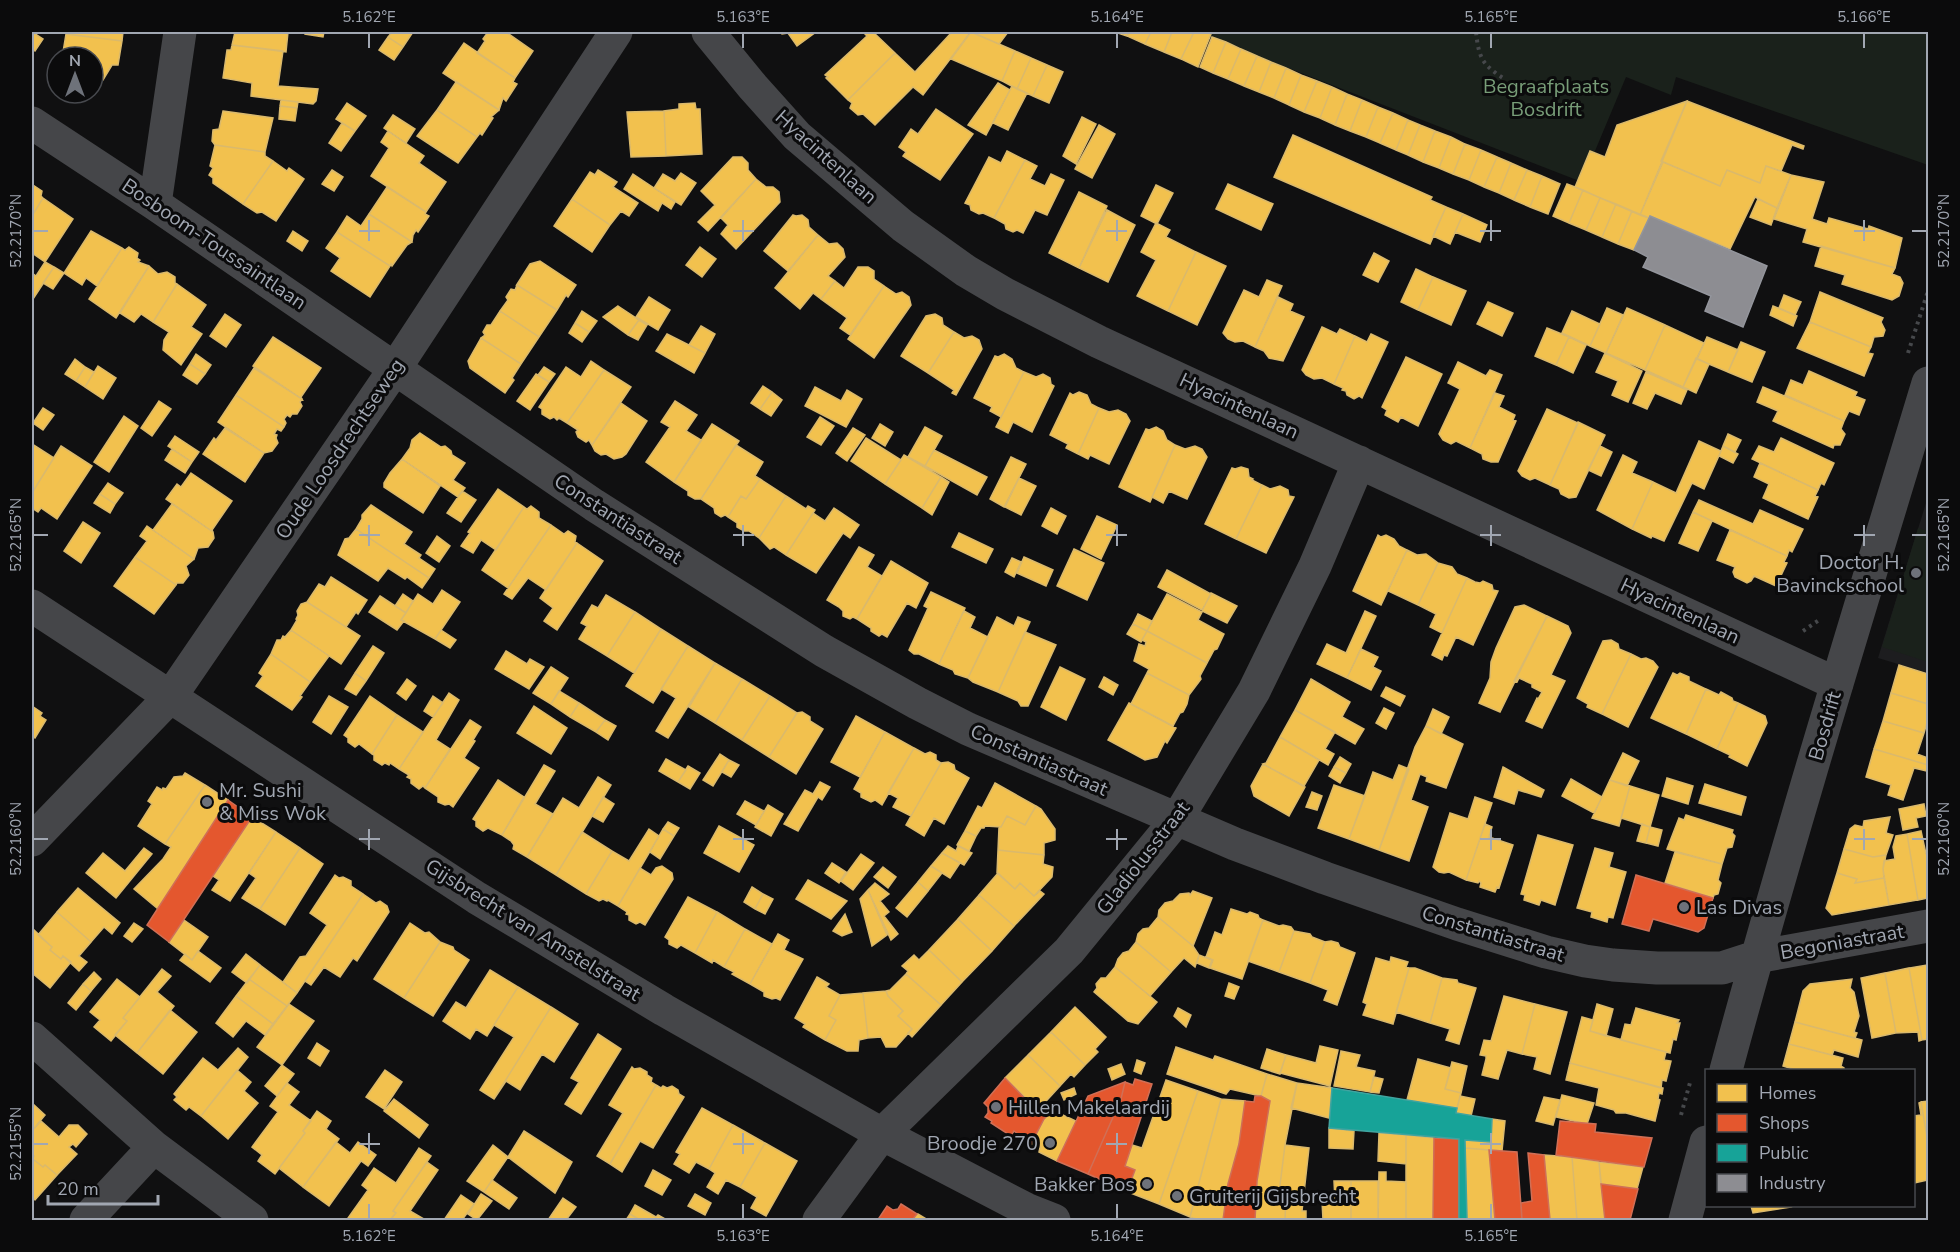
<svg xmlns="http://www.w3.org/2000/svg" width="1960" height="1252" font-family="'Nunito Sans',sans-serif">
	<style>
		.built { fill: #1d1d1f }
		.green { fill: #1a211b }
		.homes { fill: #f2c14e; stroke: #dab96c; stroke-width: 1.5 }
		.shops { fill: #e4572e; stroke: #d06f56; stroke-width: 1.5 }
		.public { fill: #17a398; stroke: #40a4a0; stroke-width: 1.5 }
		.industry { fill: #8d8d92; stroke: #93959c; stroke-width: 1.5 }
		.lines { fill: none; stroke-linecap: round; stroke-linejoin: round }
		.path { stroke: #46484b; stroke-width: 4; stroke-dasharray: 3 4.5; stroke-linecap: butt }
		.minor { stroke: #454649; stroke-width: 33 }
		.ticks { fill: none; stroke: #a1a7b2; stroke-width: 2 }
		.poi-dot { fill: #6e727a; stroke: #0b0b0c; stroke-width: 2 }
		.labels { text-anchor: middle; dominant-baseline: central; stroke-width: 6; stroke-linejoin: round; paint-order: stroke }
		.park-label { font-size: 20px; fill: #789d78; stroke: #0b0b0c }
		.street-label { font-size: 20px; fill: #a1a7b2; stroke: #0b0b0c }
		.poi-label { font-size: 20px; fill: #a1a7b2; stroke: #0b0b0c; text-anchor: start }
		.neatline { fill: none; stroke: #a1a7b2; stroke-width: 2 }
		.ticks-label { font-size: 15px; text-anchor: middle; fill: #a1a7b2 }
	</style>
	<rect width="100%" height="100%" fill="#101011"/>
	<path class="built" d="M 1926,503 L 1928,504 L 1928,673 L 1878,658 Z"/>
	<path class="green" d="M 1195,32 L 1928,32 L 1928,165 L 1676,77 L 1671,95 L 1626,77 L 1582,182 Z
		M 1918,528 L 1928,531 L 1928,662 L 1882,647 Z"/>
	<path class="homes" d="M 32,32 L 43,39 L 35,51 L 32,49 Z
		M 66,32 L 123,32 L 122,41 L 66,34 Z
		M 235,32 L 288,32 L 286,52 L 232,45 Z
		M 305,32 L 324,32 L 323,37 L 305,34 Z
		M 392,32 L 413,32 L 403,47 L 388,37 Z
		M 488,32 L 506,32 L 533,51 L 515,78 L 477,53 L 485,41 L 483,39 Z
		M 780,32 L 816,32 L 797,46 L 788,33 L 782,34 Z
		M 863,32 L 873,32 L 895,53 L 848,100 L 826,78 L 828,77 L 825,75 L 867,36 Z
		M 952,32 L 965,32 L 969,34 L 923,95 L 913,87 L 875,125 L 863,114 L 858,115 L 850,108 L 852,103 L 848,100 L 895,53 L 915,72 Z
		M 971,32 L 1008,32 L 999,44 Z
		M 971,32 L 1015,51 L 1002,81 L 951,59 Z
		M 1115,32 L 1129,32 L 1127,36 Z
		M 1129,32 L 1151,32 L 1145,44 L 1127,36 Z
		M 1151,32 L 1172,32 L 1164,52 L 1145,44 Z
		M 1172,32 L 1194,32 L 1181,59 L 1164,52 Z
		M 1194,32 L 1204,32 L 1211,34 L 1198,67 L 1181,59 Z
		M 66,34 L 122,41 L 118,65 L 112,65 L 103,80 L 97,76 L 93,82 L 93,57 L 60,57 L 63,52 Z
		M 388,37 L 403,47 L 394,60 L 379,50 Z
		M 1212,37 L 1226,42 L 1213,73 L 1200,67 Z
		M 1226,42 L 1241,49 L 1228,79 L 1213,73 Z
		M 464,43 L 515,78 L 513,82 L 517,84 L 506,101 L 503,98 L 499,110 L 443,73 Z
		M 232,45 L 283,51 L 278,86 L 318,89 L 316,101 L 313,104 L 251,96 L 252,83 L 223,78 L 227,50 L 231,50 Z
		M 1241,49 L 1257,56 L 1244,86 L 1228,79 Z
		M 1015,51 L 1031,58 L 1017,89 L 1002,81 Z
		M 1257,56 L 1271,62 L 1259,92 L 1244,86 Z
		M 1031,58 L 1047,65 L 1033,96 L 1017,89 Z
		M 1271,62 L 1286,68 L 1274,98 L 1259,92 Z
		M 1047,65 L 1063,72 L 1049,103 L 1033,96 Z
		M 1286,68 L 1301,75 L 1289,105 L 1274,98 Z
		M 1301,75 L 1317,81 L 1304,112 L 1289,105 Z
		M 1317,81 L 1332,87 L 1320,118 L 1304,112 Z
		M 456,82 L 499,110 L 491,117 L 493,118 L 482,135 L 480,133 L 477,137 L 437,110 Z
		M 998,83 L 1010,90 L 986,135 L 968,125 Z
		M 1012,86 L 1027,93 L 1008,130 L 993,123 Z
		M 1332,87 L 1347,94 L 1335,125 L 1320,118 Z
		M 1347,94 L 1362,100 L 1350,131 L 1335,125 Z
		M 281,100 L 298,102 L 297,108 L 280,106 Z
		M 1362,100 L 1378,107 L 1366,137 L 1350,131 Z
		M 1687,101 L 1640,215 L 1575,187 L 1590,151 L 1605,157 L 1617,125 Z
		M 1687,101 L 1804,146 L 1803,149 L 1792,145 L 1781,171 L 1766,166 L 1760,183 L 1727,170 L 1720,186 L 1661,161 Z
		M 347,103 L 366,116 L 355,131 L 336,119 Z
		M 695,103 L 696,109 L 700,109 L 702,154 L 666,156 L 664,111 L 679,109 L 679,104 Z
		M 280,106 L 297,108 L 295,121 L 279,119 Z
		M 1378,107 L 1393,113 L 1380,143 L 1366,137 Z
		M 936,109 L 973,134 L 940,180 L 903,156 L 906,152 L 899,147 L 911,129 L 918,134 Z
		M 437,110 L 477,137 L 458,163 L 417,136 Z
		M 223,111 L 273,118 L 265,152 L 215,145 L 212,141 L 213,130 L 219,129 Z
		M 664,111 L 666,156 L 631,157 L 627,112 Z
		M 1393,113 L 1408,120 L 1396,150 L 1380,143 Z
		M 393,115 L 415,129 L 406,143 L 384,128 Z
		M 1082,117 L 1096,124 L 1076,164 L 1063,156 Z
		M 1408,120 L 1420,125 L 1408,155 L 1396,150 Z
		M 342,123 L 355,131 L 341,151 L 329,143 Z
		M 1099,125 L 1115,134 L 1092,178 L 1075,169 Z
		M 1420,125 L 1435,131 L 1423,162 L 1408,155 Z
		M 388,131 L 424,156 L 419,163 L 446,182 L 426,212 L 371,176 L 389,148 L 381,142 Z
		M 1435,131 L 1451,137 L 1439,168 L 1423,162 Z
		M 1293,135 L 1432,197 L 1430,200 L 1446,207 L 1430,244 L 1274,177 Z
		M 1451,137 L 1465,144 L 1453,174 L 1439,168 Z
		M 1465,144 L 1481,150 L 1469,180 L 1453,174 Z
		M 215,145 L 265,152 L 265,156 L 273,161 L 243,204 L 213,183 L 213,178 L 209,175 L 213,168 L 210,166 Z
		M 1481,150 L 1497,157 L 1484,187 L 1469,180 Z
		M 1007,151 L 1025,160 L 994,218 L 983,213 L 979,214 L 971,210 L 970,205 L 965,203 L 989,157 L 1001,163 Z
		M 733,157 L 742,157 L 748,163 L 748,170 L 756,179 L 708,231 L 698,222 L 715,205 L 701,191 Z
		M 1497,157 L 1511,163 L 1499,193 L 1484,187 Z
		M 1025,160 L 1037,166 L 1030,179 L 1045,186 L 1051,174 L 1064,180 L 1047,215 L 1035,210 L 1023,233 L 1017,230 L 1013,232 L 1006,229 L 1005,224 L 994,218 Z
		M 273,161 L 287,171 L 289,168 L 304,179 L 276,221 L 262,212 L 257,213 L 243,204 Z
		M 1663,162 L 1720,186 L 1727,170 L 1760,183 L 1766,166 L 1791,175 L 1777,208 L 1755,197 L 1730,249 L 1650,216 L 1649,218 L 1640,215 Z
		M 1511,163 L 1527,170 L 1514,200 L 1499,193 Z
		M 332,170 L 343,177 L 334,191 L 322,184 Z
		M 598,170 L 617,182 L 613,187 L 638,203 L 629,216 L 621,211 L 610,225 L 572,199 L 590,172 L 595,175 Z
		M 1527,170 L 1542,176 L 1530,207 L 1514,200 Z
		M 681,173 L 696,183 L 681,205 L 654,188 L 663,174 L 675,181 Z
		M 633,174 L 675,202 L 671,209 L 662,203 L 658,211 L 624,189 Z
		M 1791,175 L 1824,182 L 1812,219 L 1827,224 L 1829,218 L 1868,229 L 1869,226 L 1902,238 L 1895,268 L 1803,242 L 1807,229 L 1774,219 Z
		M 1542,176 L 1560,184 L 1548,214 L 1530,207 Z
		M 756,179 L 766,187 L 773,187 L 779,192 L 780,202 L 736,249 L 721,234 L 728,225 L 721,218 Z
		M 1228,184 L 1273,204 L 1261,230 L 1216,209 Z
		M 1567,184 L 1583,190 L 1569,223 L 1553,216 Z
		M 33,185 L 42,191 L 41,196 L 43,198 L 32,216 L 32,186 Z
		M 1156,185 L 1173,193 L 1157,224 L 1141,216 Z
		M 387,187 L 426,212 L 425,214 L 429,216 L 418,232 L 416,230 L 413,235 L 412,242 L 369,214 Z
		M 1583,190 L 1600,198 L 1586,230 L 1569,223 Z
		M 1079,192 L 1107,206 L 1079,268 L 1049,253 Z
		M 43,198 L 73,219 L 45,262 L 32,253 L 32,216 Z
		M 1600,198 L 1616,204 L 1602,237 L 1586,230 Z
		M 572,199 L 610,225 L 592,252 L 554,226 Z
		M 1758,199 L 1777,208 L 1771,225 L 1750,217 Z
		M 1616,204 L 1632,211 L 1618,244 L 1602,237 Z
		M 1446,207 L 1463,214 L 1450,244 L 1433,236 Z
		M 1107,210 L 1135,225 L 1108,282 L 1079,268 Z
		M 1632,211 L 1649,218 L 1634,250 L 1618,244 Z
		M 369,214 L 412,242 L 407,245 L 392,266 L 391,264 L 390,266 L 337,232 L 347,216 L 361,226 Z
		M 1463,214 L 1487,225 L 1480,242 L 1455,232 Z
		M 793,215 L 796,216 L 802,215 L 808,220 L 809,227 L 818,235 L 788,271 L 764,251 Z
		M 1156,223 L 1170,230 L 1166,237 L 1196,252 L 1168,311 L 1137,296 L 1156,260 L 1141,252 Z
		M 91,231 L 122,248 L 97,286 L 86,278 L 82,285 L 64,273 Z
		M 293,231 L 308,241 L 302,251 L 287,241 Z
		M 337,232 L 390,266 L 370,297 L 331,271 L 340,258 L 326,248 Z
		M 818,235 L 829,244 L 837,243 L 843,249 L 845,257 L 828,276 L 835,281 L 821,299 L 813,293 L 800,309 L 775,288 Z
		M 1821,246 L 1895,268 L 1892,274 L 1900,277 L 1903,283 L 1899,296 L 1892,300 L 1842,284 L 1845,275 L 1815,266 Z
		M 129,247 L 138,253 L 137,258 L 140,260 L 138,262 L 149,266 L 116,318 L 89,299 L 122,248 L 125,250 Z
		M 700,247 L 716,259 L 702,277 L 686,265 Z
		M 1196,252 L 1226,266 L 1197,325 L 1168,311 Z
		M 1374,253 L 1389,261 L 1378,282 L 1363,275 Z
		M 540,261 L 576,285 L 568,297 L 566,295 L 557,310 L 517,285 L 516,286 L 530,264 Z
		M 45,262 L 54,267 L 33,299 L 32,298 L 32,273 L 36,276 Z
		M 149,266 L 158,274 L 167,272 L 175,277 L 175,283 L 177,284 L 153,322 L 141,314 L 134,322 L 120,313 Z
		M 54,267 L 64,273 L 53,289 L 43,283 Z
		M 858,267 L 868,267 L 874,271 L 874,279 L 884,286 L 850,335 L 840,328 L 847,318 L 821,299 L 835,281 L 844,288 Z
		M 1416,269 L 1433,277 L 1418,310 L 1401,302 Z
		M 1433,277 L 1466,291 L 1451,325 L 1418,310 Z
		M 1267,280 L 1282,286 L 1255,347 L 1243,341 L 1235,342 L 1228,339 L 1223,333 L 1244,290 L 1259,297 Z
		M 177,284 L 206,305 L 191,327 L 202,334 L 181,365 L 163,350 L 164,340 L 169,332 L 153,322 Z
		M 517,285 L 557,310 L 539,337 L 500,311 L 508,300 L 506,297 L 511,289 L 515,290 Z
		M 884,286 L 896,294 L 902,292 L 909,297 L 911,305 L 874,358 L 848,339 Z
		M 1820,292 L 1883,318 L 1881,322 L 1885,330 L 1883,336 L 1874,337 L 1871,347 L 1810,322 Z
		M 1784,295 L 1801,302 L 1795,315 L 1779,308 Z
		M 649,297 L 670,310 L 658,330 L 636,317 Z
		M 1278,297 L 1293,304 L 1290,311 L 1304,317 L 1283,361 L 1269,358 L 1264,351 L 1255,347 Z
		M 1488,302 L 1513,313 L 1502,336 L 1477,324 Z
		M 618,306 L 639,320 L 628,335 L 603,317 Z
		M 1773,306 L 1797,316 L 1793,326 L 1770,315 Z
		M 1607,308 L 1623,315 L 1606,353 L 1590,346 Z
		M 1627,308 L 1665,325 L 1645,370 L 1606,353 Z
		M 500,311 L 539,337 L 521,364 L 481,338 L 485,335 L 483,332 L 487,325 L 491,325 Z
		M 582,311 L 597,321 L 589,332 L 575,323 Z
		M 1572,311 L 1600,324 L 1590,346 L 1562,333 Z
		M 225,314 L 241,325 L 226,347 L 210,336 Z
		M 935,314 L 942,318 L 943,325 L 954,332 L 928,373 L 901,356 L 926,316 Z
		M 639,320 L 647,325 L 638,340 L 628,335 Z
		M 1810,322 L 1871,347 L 1868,353 L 1873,354 L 1864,376 L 1797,348 Z
		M 575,323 L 589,332 L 582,342 L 569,333 Z
		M 1665,325 L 1704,343 L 1683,387 L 1645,370 Z
		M 701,326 L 715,334 L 705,353 L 689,345 Z
		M 1322,327 L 1337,334 L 1340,329 L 1355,336 L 1334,384 L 1322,378 L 1314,379 L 1306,375 L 1302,370 Z
		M 1547,328 L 1569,337 L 1556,365 L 1535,356 Z
		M 954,332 L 964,338 L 972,336 L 979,340 L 982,349 L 956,395 L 952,393 L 954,390 L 928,373 Z
		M 667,334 L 705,353 L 694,373 L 656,351 Z
		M 1371,334 L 1388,342 L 1362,398 L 1359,396 L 1354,399 L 1347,395 L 1346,391 L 1342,390 L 1343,388 L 1334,384 L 1355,336 L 1367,342 Z
		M 273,337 L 321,368 L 301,397 L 302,399 L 253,366 Z
		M 1569,337 L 1586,345 L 1573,373 L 1556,365 Z
		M 1707,337 L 1738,350 L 1728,372 L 1697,359 Z
		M 481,338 L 521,364 L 512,378 L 514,380 L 505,393 L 470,368 L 468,361 Z
		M 1741,342 L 1765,352 L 1752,382 L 1728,372 Z
		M 1605,353 L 1642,371 L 1628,402 L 1612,395 L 1618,381 L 1596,372 Z
		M 196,354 L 211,365 L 205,374 L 190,364 Z
		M 1004,354 L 1012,359 L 1016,368 L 1024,372 L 1001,417 L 990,411 L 992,407 L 974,398 L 995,356 L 998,357 Z
		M 1406,357 L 1442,374 L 1418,426 L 1401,417 L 1398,422 L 1385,415 L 1387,410 L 1382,407 Z
		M 1696,358 L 1709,364 L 1696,393 L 1683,387 Z
		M 75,359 L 85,367 L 76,381 L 65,374 Z
		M 591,361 L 604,370 L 567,423 L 559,418 L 557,420 L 554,417 L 550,419 L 542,414 L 542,409 L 539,407 L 566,367 L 581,377 Z
		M 1458,362 L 1486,376 L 1490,370 L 1502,375 L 1470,448 L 1456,441 L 1451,444 L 1443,440 L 1439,434 L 1460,389 L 1448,383 Z
		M 190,364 L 205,374 L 197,384 L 183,375 Z
		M 98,366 L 116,378 L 103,399 L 85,387 Z
		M 85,367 L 94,372 L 85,387 L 76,381 Z
		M 544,367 L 555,374 L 549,382 L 538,375 Z
		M 254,368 L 302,399 L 300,402 L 302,406 L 297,414 L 292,414 L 290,417 L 287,415 L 284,419 L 286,423 L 284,427 L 236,395 Z
		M 604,370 L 631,387 L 592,445 L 589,440 L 586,442 L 578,437 L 576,432 L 578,430 L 567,423 Z
		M 1809,371 L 1857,392 L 1855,396 L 1865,400 L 1859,415 L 1849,411 L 1844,421 L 1785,395 L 1791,380 L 1803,385 Z
		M 1024,372 L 1036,377 L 1043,374 L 1050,378 L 1051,384 L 1054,386 L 1032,432 L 1013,422 L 1008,433 L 996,427 Z
		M 1646,372 L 1687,390 L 1681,404 L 1655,393 L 1647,409 L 1633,403 Z
		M 536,374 L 549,382 L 530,410 L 517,401 Z
		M 763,386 L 772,392 L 760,409 L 751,403 Z
		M 815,387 L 841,401 L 847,390 L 862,399 L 846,427 L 805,406 Z
		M 1763,387 L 1844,421 L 1841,429 L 1845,434 L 1840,445 L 1834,445 L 1833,448 L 1773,421 L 1778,411 L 1757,402 Z
		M 772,392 L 782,400 L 771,416 L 760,409 Z
		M 1079,392 L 1087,395 L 1091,404 L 1099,408 L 1078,454 L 1066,448 L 1068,444 L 1050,435 L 1070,393 L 1073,395 Z
		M 1495,393 L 1504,396 L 1499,407 L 1515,415 L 1513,420 L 1516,421 L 1498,462 L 1491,462 L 1483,459 L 1482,454 L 1470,448 Z
		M 236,395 L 284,427 L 281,431 L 277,429 L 274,434 L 277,435 L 276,438 L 278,443 L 272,451 L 264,453 L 218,422 Z
		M 159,401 L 171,409 L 152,436 L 141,428 Z
		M 675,401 L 697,415 L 686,431 L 701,440 L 674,482 L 646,462 L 670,427 L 661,422 Z
		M 621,403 L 647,421 L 626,454 L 622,457 L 614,459 L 606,454 L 601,455 L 595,451 L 592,445 Z
		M 43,408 L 54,415 L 43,430 L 33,423 Z
		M 1099,408 L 1109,412 L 1118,410 L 1126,414 L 1130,421 L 1109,464 L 1090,455 L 1088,459 L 1078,454 Z
		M 1547,409 L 1578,423 L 1550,485 L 1535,478 L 1530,480 L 1522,476 L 1518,471 Z
		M 124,416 L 138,426 L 109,472 L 94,462 Z
		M 820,417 L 834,426 L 821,445 L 807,437 Z
		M 1578,422 L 1605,435 L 1576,497 L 1569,498 L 1561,494 L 1559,489 L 1550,485 Z
		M 712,424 L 739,441 L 701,499 L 695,499 L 688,495 L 688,491 L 674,482 Z
		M 880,424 L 893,432 L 885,446 L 872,438 Z
		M 925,427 L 942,436 L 925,466 L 908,457 Z
		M 1156,427 L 1163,431 L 1167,440 L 1175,445 L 1150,502 L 1119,487 L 1146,429 L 1149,430 Z
		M 225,428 L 264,453 L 245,482 L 203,454 L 214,438 L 216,440 Z
		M 853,428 L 865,435 L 847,461 L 836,453 Z
		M 420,433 L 441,447 L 445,446 L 451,451 L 452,455 L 465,463 L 453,480 L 465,488 L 458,497 L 402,459 L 410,448 L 412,440 Z
		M 1728,434 L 1741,440 L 1735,452 L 1723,446 Z
		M 175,436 L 199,452 L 192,462 L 168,446 Z
		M 866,438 L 901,460 L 885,484 L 851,461 Z
		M 1781,438 L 1834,463 L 1824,485 L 1821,483 L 1818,490 L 1752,459 L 1759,446 L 1774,452 Z
		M 1699,441 L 1721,451 L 1704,489 L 1692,483 L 1664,541 L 1652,536 L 1651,538 L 1632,529 L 1653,482 L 1676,493 Z
		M 32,444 L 54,458 L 32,493 Z
		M 736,445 L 763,462 L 755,476 L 760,479 L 746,499 L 741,496 L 728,517 L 725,515 L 721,517 L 715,513 L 714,508 L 701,499 Z
		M 1175,445 L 1185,449 L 1195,446 L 1202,449 L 1207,457 L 1187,499 L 1169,491 L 1163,503 L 1152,497 Z
		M 61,446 L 92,466 L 57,519 L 41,508 L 38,512 L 32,508 L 32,493 Z
		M 1600,446 L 1612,452 L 1601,476 L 1588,470 Z
		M 1723,446 L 1738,454 L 1733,463 L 1719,456 Z
		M 172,449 L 192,462 L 185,473 L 165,460 Z
		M 934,450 L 987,477 L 977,495 L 925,466 Z
		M 904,455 L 941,477 L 922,508 L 885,484 Z
		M 1623,455 L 1637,462 L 1632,473 L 1653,482 L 1632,529 L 1597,510 Z
		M 1011,457 L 1026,464 L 1004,507 L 990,499 Z
		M 402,459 L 440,486 L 423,513 L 384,487 L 384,483 L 390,473 Z
		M 1760,463 L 1818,490 L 1815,496 L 1818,497 L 1808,519 L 1763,498 L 1769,484 L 1754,477 Z
		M 1241,467 L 1248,469 L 1249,477 L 1253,479 L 1252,480 L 1262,485 L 1236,539 L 1205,524 L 1232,468 L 1235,469 Z
		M 191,473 L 232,501 L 212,530 L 213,532 L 166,499 L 177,484 L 181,487 Z
		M 941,477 L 949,482 L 932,515 L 922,508 Z
		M 1019,478 L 1036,486 L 1021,515 L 1005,507 Z
		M 760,479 L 786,496 L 759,538 L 749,531 L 744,531 L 737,527 L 737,523 L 728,517 L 741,496 L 746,499 Z
		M 108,483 L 123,493 L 115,504 L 100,494 Z
		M 1262,485 L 1270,489 L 1280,486 L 1288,490 L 1289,496 L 1294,497 L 1266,553 L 1236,539 Z
		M 498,489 L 524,507 L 496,550 L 481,540 L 473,553 L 461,546 L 470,533 L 468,532 Z
		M 462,491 L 476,500 L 461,522 L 447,513 Z
		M 100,494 L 115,504 L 110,513 L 94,503 Z
		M 786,496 L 806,509 L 808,506 L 815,510 L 786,555 L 774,547 L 770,549 L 759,538 Z
		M 1699,500 L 1753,524 L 1760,510 L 1803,529 L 1792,552 L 1789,550 L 1787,556 L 1693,512 Z
		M 172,504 L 213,532 L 214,538 L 208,547 L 198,548 L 194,559 L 153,530 Z
		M 371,505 L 412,532 L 404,544 L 421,555 L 419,558 L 435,569 L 429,578 L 356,529 L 362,519 L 362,515 Z
		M 531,506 L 539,512 L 539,518 L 551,525 L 508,588 L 482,570 L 524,507 L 527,509 Z
		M 834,508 L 859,525 L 850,538 L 843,533 L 816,573 L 786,555 L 813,513 L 825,521 Z
		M 1051,508 L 1066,516 L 1057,534 L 1042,526 Z
		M 1693,512 L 1712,521 L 1698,551 L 1679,543 Z
		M 1097,516 L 1117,525 L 1101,559 L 1081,549 Z
		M 83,522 L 100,533 L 81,563 L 64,551 Z
		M 551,525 L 564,534 L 568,531 L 576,536 L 575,542 L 577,543 L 546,590 L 528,578 L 512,599 L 504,594 Z
		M 147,526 L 194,559 L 186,566 L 189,575 L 183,583 L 177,583 L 176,585 L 135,557 L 147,541 L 140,536 Z
		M 356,529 L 429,578 L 422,588 L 407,577 L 405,579 L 388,568 L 378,581 L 338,555 L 345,539 L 349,538 Z
		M 1730,530 L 1787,556 L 1784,562 L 1787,563 L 1776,586 L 1754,576 L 1751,581 L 1747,583 L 1735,577 L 1733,572 L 1735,567 L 1717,560 Z
		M 959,533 L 993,549 L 986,563 L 952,547 Z
		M 1378,535 L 1381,537 L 1386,535 L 1394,539 L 1399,546 L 1407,550 L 1381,605 L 1353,591 Z
		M 437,536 L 450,546 L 439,562 L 426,553 Z
		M 577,543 L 603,561 L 557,630 L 544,621 L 553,608 L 540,598 Z
		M 859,547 L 874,555 L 867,567 L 882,576 L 857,619 L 853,617 L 850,619 L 843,616 L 843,611 L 839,607 L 827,600 Z
		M 1074,549 L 1104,563 L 1087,600 L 1057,586 Z
		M 1407,550 L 1417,555 L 1426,554 L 1438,563 L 1418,605 L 1388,591 Z
		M 135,557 L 176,585 L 154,614 L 114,586 Z
		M 1024,557 L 1053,570 L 1046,586 L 1017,573 Z
		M 1012,558 L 1021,562 L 1014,577 L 1005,572 Z
		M 891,561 L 928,583 L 916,608 L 907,603 L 887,637 L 882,634 L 879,636 L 871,631 L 871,628 L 857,619 Z
		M 1438,563 L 1452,567 L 1457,574 L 1467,578 L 1442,633 L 1430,627 L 1436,614 L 1418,605 Z
		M 1167,570 L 1211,594 L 1202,610 L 1158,587 Z
		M 331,577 L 367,600 L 358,614 L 356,612 L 346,627 L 307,602 L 319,584 L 325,587 Z
		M 1467,578 L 1475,582 L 1480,583 L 1483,581 L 1492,585 L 1493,590 L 1498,591 L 1473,645 L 1456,637 L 1447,656 L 1444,655 L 1442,660 L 1432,655 Z
		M 442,590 L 460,602 L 435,639 L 401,620 L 418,594 L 433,604 Z
		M 931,592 L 965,608 L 939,664 L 919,654 L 914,654 L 909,650 L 928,608 L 924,606 Z
		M 1211,593 L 1237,606 L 1227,623 L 1202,611 Z
		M 403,594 L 413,601 L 406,613 L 395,606 Z
		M 1167,594 L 1202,612 L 1198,620 L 1224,634 L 1217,649 L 1214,650 L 1207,663 L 1147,631 Z
		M 606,595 L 635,612 L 607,656 L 579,639 L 587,626 L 581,623 L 592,605 L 598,608 Z
		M 380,596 L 406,613 L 401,620 L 404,621 L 397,630 L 369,612 Z
		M 307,602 L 360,636 L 341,664 L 291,630 L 297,620 L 296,619 L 298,615 L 297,611 L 301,604 Z
		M 1524,605 L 1547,616 L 1500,712 L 1479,703 L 1490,678 L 1491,662 L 1496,648 L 1515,607 Z
		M 964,611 L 975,617 L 970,628 L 988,637 L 968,678 L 955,674 L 953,670 L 939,664 Z
		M 1365,611 L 1376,616 L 1347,678 L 1317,664 L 1327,644 L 1346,653 Z
		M 635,612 L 661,629 L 634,673 L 607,656 Z
		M 1138,614 L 1152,621 L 1147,631 L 1133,624 Z
		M 1547,616 L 1568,626 L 1571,633 L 1551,675 L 1565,681 L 1542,728 L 1526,721 L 1537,698 L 1538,699 L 1542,692 L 1532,687 L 1532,684 L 1519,678 L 1517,682 L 1514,681 Z
		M 997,617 L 1014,626 L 1018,617 L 1030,622 L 998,692 L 973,682 L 968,678 Z
		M 1133,624 L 1147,631 L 1141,642 L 1127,634 Z
		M 661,629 L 688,646 L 653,703 L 626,686 Z
		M 291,630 L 329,656 L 310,682 L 271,654 L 277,640 L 281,640 L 283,636 L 285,637 Z
		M 441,630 L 456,640 L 450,648 L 435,639 Z
		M 1147,631 L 1207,663 L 1200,676 L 1201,679 L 1189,695 L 1147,673 L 1149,669 L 1134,661 L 1139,644 L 1145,646 L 1146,642 L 1142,640 Z
		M 1025,632 L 1056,645 L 1028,706 L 1021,706 L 1018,701 L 998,692 Z
		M 1611,640 L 1618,644 L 1619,649 L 1631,654 L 1602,714 L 1587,707 L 1588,704 L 1577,698 L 1603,641 Z
		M 373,646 L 384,653 L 366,681 L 355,673 Z
		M 688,646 L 715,663 L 668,738 L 656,731 L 676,698 L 661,689 Z
		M 1361,649 L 1378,657 L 1373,667 L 1381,671 L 1371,690 L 1347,678 Z
		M 506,651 L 527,664 L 530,659 L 544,667 L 529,689 L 495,669 Z
		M 271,654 L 310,682 L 300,696 L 302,697 L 292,710 L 256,686 L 263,676 L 259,673 Z
		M 1631,654 L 1641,659 L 1646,658 L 1653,661 L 1658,667 L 1628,727 L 1602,714 Z
		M 715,663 L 742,679 L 715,723 L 689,707 Z
		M 1899,665 L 1928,674 L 1928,704 L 1891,693 Z
		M 551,667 L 568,678 L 551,704 L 533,693 Z
		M 1060,667 L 1085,679 L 1066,720 L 1041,707 Z
		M 355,673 L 366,681 L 356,695 L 345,689 Z
		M 1147,673 L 1189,695 L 1187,704 L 1183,712 L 1180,713 L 1173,726 L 1131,704 Z
		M 1673,673 L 1677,675 L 1680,673 L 1689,677 L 1689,681 L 1706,689 L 1686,734 L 1651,718 Z
		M 1104,677 L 1118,685 L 1113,695 L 1099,687 Z
		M 407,679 L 416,686 L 406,700 L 397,693 Z
		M 742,679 L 770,696 L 742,740 L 715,723 Z
		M 1311,679 L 1350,702 L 1342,717 L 1364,729 L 1355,744 L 1295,710 Z
		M 1386,687 L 1405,696 L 1400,706 L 1381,696 Z
		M 1706,689 L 1719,695 L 1721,692 L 1732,698 L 1733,701 L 1738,703 L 1717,749 L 1686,734 Z
		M 559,691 L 579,703 L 570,717 L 551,704 Z
		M 449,693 L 459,700 L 436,740 L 450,749 L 425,788 L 423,786 L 419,789 L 411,783 L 411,779 L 407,777 L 409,775 L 399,769 Z
		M 1891,693 L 1928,704 L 1928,719 L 1924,733 L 1883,721 Z
		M 329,696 L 348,707 L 331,734 L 313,722 Z
		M 370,696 L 397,715 L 372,754 L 359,744 L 355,747 L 348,742 L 348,738 L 344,735 Z
		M 433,696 L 443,703 L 433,717 L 424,711 Z
		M 770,696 L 797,713 L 769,757 L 742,740 Z
		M 579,703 L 605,720 L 596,732 L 570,717 Z
		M 1129,703 L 1176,728 L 1167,743 L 1165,741 L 1157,757 L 1145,760 L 1108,740 Z
		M 1738,703 L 1765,716 L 1767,723 L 1747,766 L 1729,757 L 1730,755 L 1717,749 Z
		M 32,706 L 42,713 L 40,716 L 46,720 L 35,738 L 32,736 Z
		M 534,706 L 567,728 L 551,754 L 517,733 Z
		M 1384,708 L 1394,713 L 1386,729 L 1376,723 Z
		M 1433,709 L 1449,717 L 1441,734 L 1426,726 Z
		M 1295,710 L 1335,732 L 1325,749 L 1334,754 L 1328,765 L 1280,737 Z
		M 802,712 L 810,717 L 810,721 L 823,729 L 796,774 L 769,757 L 797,713 Z
		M 397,715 L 423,732 L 399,769 L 390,763 L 389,765 L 385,763 L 382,765 L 374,760 L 374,755 L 372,754 Z
		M 856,716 L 885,732 L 860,777 L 831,762 Z
		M 470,720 L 481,727 L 473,740 L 475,741 L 464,758 L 479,768 L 453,807 L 449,804 L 445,805 L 438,802 L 438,797 L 425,788 Z
		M 605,720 L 616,726 L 608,740 L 596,732 Z
		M 1883,721 L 1924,733 L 1917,754 L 1928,758 L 1928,765 L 1874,749 Z
		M 1426,726 L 1463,744 L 1446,788 L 1426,781 L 1427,777 L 1420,774 L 1411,800 L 1428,807 L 1409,861 L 1379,850 L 1415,747 Z
		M 885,732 L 914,748 L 882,805 L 875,800 L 871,802 L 861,797 L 861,793 L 854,789 Z
		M 1280,737 L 1319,760 L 1304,786 L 1263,764 L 1266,763 Z
		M 914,748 L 925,754 L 930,752 L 936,755 L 936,760 L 941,763 L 911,816 L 893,807 L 898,798 L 888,793 Z
		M 1874,749 L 1928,765 L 1927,771 L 1914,768 L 1903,800 L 1888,795 L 1891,785 L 1866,777 Z
		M 1623,753 L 1639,761 L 1627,786 L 1610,780 Z
		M 720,754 L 729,760 L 713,786 L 703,780 Z
		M 1340,757 L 1351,764 L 1346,773 L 1334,767 Z
		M 666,759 L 686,770 L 678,782 L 659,771 Z
		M 729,760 L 739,765 L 731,777 L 722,772 Z
		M 948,762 L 954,765 L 955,770 L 969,778 L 944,824 L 934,818 L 924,836 L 906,825 L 941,763 Z
		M 1263,764 L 1305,787 L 1289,816 L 1254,796 L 1251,786 Z
		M 544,765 L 555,771 L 535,804 L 553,814 L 527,857 L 513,849 L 514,845 L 511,841 L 502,835 Z
		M 1399,765 L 1409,769 L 1379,850 L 1349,839 L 1373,772 L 1393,780 Z
		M 688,766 L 700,773 L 690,789 L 678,782 Z
		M 1334,767 L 1346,773 L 1340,783 L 1329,776 Z
		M 1503,767 L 1544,790 L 1541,797 L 1518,790 L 1514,804 L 1494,797 Z
		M 185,773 L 205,785 L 165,844 L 138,826 L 152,804 L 148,801 L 157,787 L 162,790 L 163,788 L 166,789 L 174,777 L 183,776 Z
		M 598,777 L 611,785 L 556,875 L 527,857 L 563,798 L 579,808 Z
		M 1667,778 L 1693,786 L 1688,804 L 1662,796 Z
		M 1571,779 L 1602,797 L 1594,813 L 1562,796 Z
		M 498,780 L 524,797 L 502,835 L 488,828 L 483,831 L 476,826 L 476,821 L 473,819 Z
		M 1610,780 L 1630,786 L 1619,826 L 1592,818 Z
		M 820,782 L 830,787 L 822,800 L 818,797 L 798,831 L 784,824 L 805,790 L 813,794 Z
		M 995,783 L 1036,806 L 1025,825 L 1007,816 L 1001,827 L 985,826 L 984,828 L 981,828 L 976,836 L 965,831 L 978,806 L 982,808 Z
		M 1705,784 L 1746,797 L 1741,815 L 1699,803 Z
		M 205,785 L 228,800 L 158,909 L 134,889 L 163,859 L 171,847 L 165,844 Z
		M 1334,785 L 1365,796 L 1349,839 L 1318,828 Z
		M 1630,786 L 1659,795 L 1650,827 L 1621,818 Z
		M 1312,792 L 1322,796 L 1317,810 L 1306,807 Z
		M 603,797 L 614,804 L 603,822 L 592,816 Z
		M 1475,797 L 1492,803 L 1466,880 L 1449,872 L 1444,873 L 1439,872 L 1433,867 L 1450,813 L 1468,819 Z
		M 745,801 L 764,811 L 756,825 L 737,814 Z
		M 1924,804 L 1926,816 L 1916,818 L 1918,827 L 1903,830 L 1899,809 Z
		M 768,805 L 783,814 L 771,836 L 755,827 Z
		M 1036,806 L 1041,809 L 1055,829 L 1055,840 L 1044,843 L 1044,855 L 998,850 L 999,827 L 1001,827 L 1007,816 L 1025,825 Z
		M 1686,815 L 1733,830 L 1732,833 L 1735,836 L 1732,847 L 1727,848 L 1722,864 L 1667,849 L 1679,818 L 1684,820 Z
		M 252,817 L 276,832 L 230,901 L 212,890 L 219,880 L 213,876 Z
		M 1890,817 L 1886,833 L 1893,835 L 1886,855 L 1873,857 L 1844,849 L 1850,829 L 1855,825 L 1863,827 L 1864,821 Z
		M 668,822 L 679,828 L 674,836 L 663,829 Z
		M 1485,824 L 1492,827 L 1489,837 L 1513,845 L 1499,888 L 1497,887 L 1495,892 L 1480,887 L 1481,883 L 1479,881 L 1478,883 L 1466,880 Z
		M 1642,824 L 1650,827 L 1646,843 L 1637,841 Z
		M 719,826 L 754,845 L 739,872 L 704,853 Z
		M 1650,827 L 1662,830 L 1658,846 L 1646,843 Z
		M 649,829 L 659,836 L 618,906 L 608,900 L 607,901 L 603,899 L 599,901 L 586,894 L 612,851 L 629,861 Z
		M 663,829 L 674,836 L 660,859 L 650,852 Z
		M 965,831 L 976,836 L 969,851 L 957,845 Z
		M 1921,831 L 1926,854 L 1928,854 L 1928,898 L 1918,900 L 1907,834 Z
		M 276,832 L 300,848 L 260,909 L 242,898 L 256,878 L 249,873 Z
		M 582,832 L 612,851 L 586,894 L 556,875 Z
		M 1907,834 L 1918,900 L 1889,905 L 1883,869 L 1884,861 L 1895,859 L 1893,847 L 1896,836 Z
		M 1538,835 L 1573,845 L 1555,905 L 1541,900 L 1539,905 L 1524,900 L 1525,895 L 1521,894 Z
		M 948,846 L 956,851 L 958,846 L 972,853 L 964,865 L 942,853 Z
		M 144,848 L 152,854 L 116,898 L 86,873 L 103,853 L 125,871 Z
		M 300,848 L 323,864 L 285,925 L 260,909 Z
		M 1595,848 L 1613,853 L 1609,867 L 1626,872 L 1613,918 L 1608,917 L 1607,922 L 1591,917 L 1592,912 L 1577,908 Z
		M 1844,849 L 1873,857 L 1886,855 L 1883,869 L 1884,878 L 1855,883 L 1857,879 L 1837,873 Z
		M 998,850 L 1044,855 L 1043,864 L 1053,867 L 1052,877 L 1034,896 L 1020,883 L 1015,889 L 997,873 Z
		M 1675,852 L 1722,864 L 1718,880 L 1721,883 L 1718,894 L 1714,895 L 1713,898 L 1665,883 Z
		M 942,853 L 960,863 L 950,878 L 931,866 Z
		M 861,854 L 874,863 L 853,890 L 841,881 Z
		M 832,863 L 846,872 L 839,883 L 825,873 Z
		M 662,866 L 672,873 L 673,879 L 645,925 L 640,922 L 636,924 L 629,920 L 629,915 L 626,914 L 627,912 L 618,906 L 640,868 L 651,875 L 656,868 Z
		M 931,866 L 942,873 L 928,891 L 918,882 Z
		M 883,867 L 896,877 L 888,888 L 874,877 Z
		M 998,873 L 1015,889 L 1020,883 L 1034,896 L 1040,891 L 1044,894 L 1014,926 L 979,895 Z
		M 1837,873 L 1857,879 L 1855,883 L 1884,878 L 1889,905 L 1832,915 L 1826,908 Z
		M 335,875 L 339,878 L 343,877 L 351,881 L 351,886 L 363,894 L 297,993 L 283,982 L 300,957 L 306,956 L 327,925 L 310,913 Z
		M 808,880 L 847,901 L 831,919 L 796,899 Z
		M 918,882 L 928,891 L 907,917 L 896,908 Z
		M 875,883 L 889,894 L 880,901 L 889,912 L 884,916 L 898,934 L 891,940 L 868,890 Z
		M 752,887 L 763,894 L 755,909 L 744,902 Z
		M 78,888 L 120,923 L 112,934 L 104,927 L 91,942 L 57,912 Z
		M 868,890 L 887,935 L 872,946 L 860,899 Z
		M 1193,891 L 1212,898 L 1193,946 L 1158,917 L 1159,910 L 1165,903 L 1173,901 L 1180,894 L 1189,893 L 1190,895 Z
		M 363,894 L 376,903 L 380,901 L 387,906 L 389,912 L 357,961 L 353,958 L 340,977 L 324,967 L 311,985 L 305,981 Z
		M 763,894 L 773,899 L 765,914 L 755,909 Z
		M 979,895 L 1014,926 L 992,951 L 958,919 Z
		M 688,897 L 717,912 L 695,953 L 681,945 L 677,948 L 669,944 L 669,940 L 665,937 Z
		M 1231,909 L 1247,914 L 1250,912 L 1258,915 L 1259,918 L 1263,920 L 1242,979 L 1210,968 L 1213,960 L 1206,957 L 1215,932 L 1222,935 Z
		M 57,912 L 91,942 L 79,956 L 87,962 L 79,971 L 63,956 L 61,959 L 50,950 L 52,947 L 38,935 Z
		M 717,912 L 745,929 L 724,967 L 713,960 L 712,963 L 695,953 Z
		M 845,914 L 852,932 L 842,936 L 833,931 Z
		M 1158,917 L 1193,946 L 1199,955 L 1195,967 L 1184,958 L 1171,972 L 1136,942 L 1138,934 L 1143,929 L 1149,928 Z
		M 958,919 L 992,951 L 962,982 L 929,950 Z
		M 184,920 L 208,937 L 192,960 L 169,942 Z
		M 1263,920 L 1279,926 L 1283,925 L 1291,927 L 1294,931 L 1279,972 L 1248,961 Z
		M 134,923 L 143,929 L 132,942 L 124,936 Z
		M 410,923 L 425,933 L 429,932 L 440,942 L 404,998 L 374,979 Z
		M 32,928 L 52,947 L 50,950 L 61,959 L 63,956 L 71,962 L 50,988 L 32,973 Z
		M 745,929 L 772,944 L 750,984 L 732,974 L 734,972 L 724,967 Z
		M 1294,931 L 1310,934 L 1312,937 L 1325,942 L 1310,983 L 1279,972 Z
		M 778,934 L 789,940 L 784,950 L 803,959 L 780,1000 L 776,998 L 772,999 L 764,996 L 764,992 L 750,984 Z
		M 1331,941 L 1338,943 L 1340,947 L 1355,953 L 1337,1005 L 1324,1000 L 1328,990 L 1310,983 L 1325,942 Z
		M 440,942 L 453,947 L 454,950 L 469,960 L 433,1016 L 404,998 Z
		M 1136,942 L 1171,972 L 1150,996 L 1115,967 L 1118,959 L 1123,953 L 1129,951 Z
		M 929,950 L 962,982 L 941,1005 L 906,974 L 908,971 L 902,966 L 914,955 L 919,960 Z
		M 198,951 L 221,968 L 210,982 L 180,960 L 185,954 L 192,960 Z
		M 246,954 L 260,965 L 247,983 L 232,972 Z
		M 1199,955 L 1212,960 L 1209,968 L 1197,963 Z
		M 1391,957 L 1408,962 L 1406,967 L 1409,968 L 1393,1024 L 1363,1015 L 1367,1004 L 1363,1002 L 1376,958 L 1390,962 Z
		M 260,965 L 297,993 L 287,1006 L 249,979 Z
		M 1928,965 L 1928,1039 L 1922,1040 L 1909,968 Z
		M 1115,967 L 1157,1002 L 1138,1024 L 1128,1021 L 1094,992 L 1097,988 L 1096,984 L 1101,978 L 1106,978 Z
		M 1409,968 L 1415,968 L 1442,978 L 1430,1023 L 1396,1012 Z
		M 1909,968 L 1922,1040 L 1919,1041 L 1918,1032 L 1896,1033 L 1885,973 Z
		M 162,969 L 171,976 L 157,992 L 174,1006 L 137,1053 L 115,1035 L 127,1021 L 123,1018 Z
		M 490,970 L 518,987 L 487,1036 L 476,1029 L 470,1039 L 443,1021 L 456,1002 L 466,1008 Z
		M 94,972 L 101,979 L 91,991 L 83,984 Z
		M 1885,973 L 1896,1033 L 1872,1038 L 1861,978 Z
		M 906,974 L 941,1005 L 912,1037 L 908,1033 L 912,1029 L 898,1016 L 903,1011 L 888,996 L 886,991 L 890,990 Z
		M 817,977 L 829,984 L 826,987 L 840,995 L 829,1016 L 836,1020 L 825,1040 L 803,1027 L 805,1024 L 795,1018 Z
		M 1442,978 L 1457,980 L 1458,983 L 1476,988 L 1459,1044 L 1446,1040 L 1450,1029 L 1430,1023 Z
		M 117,979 L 140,997 L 123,1018 L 127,1021 L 111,1041 L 94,1027 L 100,1020 L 90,1012 Z
		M 249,979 L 287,1006 L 273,1024 L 236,996 Z
		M 1852,979 L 1850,988 L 1854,992 L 1859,1016 L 1854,1032 L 1857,1033 L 1855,1038 L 1795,1022 L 1803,991 L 1810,984 Z
		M 1229,983 L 1239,987 L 1234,999 L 1225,996 Z
		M 83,984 L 91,991 L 76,1010 L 68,1003 Z
		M 518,987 L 551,1007 L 494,1099 L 480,1090 L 514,1037 L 494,1025 Z
		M 886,991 L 888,996 L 903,1011 L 898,1016 L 912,1029 L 896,1047 L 886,1047 L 881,1037 L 868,1038 L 863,993 Z
		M 863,993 L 868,1038 L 859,1040 L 858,1051 L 847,1051 L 825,1040 L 836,1020 L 829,1016 L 840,995 Z
		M 236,996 L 273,1024 L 265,1035 L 246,1021 L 233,1037 L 216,1023 Z
		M 1504,996 L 1535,1004 L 1522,1054 L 1507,1050 L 1498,1079 L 1482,1075 L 1486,1059 L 1486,1056 L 1480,1055 L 1484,1040 L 1491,1041 Z
		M 289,1004 L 314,1021 L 282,1065 L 257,1047 Z
		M 1535,1004 L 1567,1012 L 1550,1074 L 1534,1069 L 1537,1057 L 1522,1054 Z
		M 1597,1004 L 1613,1009 L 1606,1036 L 1590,1031 Z
		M 551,1007 L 578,1024 L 554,1062 L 542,1054 L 520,1090 L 506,1081 L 494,1099 Z
		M 1075,1007 L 1106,1037 L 1095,1049 L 1098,1052 L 1085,1065 L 1051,1032 Z
		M 1178,1008 L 1191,1015 L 1186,1027 L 1174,1016 Z
		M 1636,1008 L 1679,1020 L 1677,1023 L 1680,1023 L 1676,1040 L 1673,1039 L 1670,1053 L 1621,1040 L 1625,1024 L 1631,1025 Z
		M 170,1010 L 197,1032 L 163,1074 L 137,1053 Z
		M 1582,1017 L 1593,1020 L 1590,1031 L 1666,1052 L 1664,1060 L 1671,1061 L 1666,1081 L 1662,1080 L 1661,1088 L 1570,1063 Z
		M 1795,1022 L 1862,1040 L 1858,1057 L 1834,1050 L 1832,1055 L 1789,1044 Z
		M 1051,1032 L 1085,1065 L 1074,1077 L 1071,1074 L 1060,1086 L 1028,1055 Z
		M 598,1034 L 621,1049 L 581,1114 L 565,1104 L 579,1082 L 571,1078 Z
		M 317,1043 L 329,1051 L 320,1066 L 308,1058 Z
		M 1789,1044 L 1843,1058 L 1841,1066 L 1844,1068 L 1844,1070 L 1796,1070 L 1783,1066 Z
		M 1320,1046 L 1338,1050 L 1330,1086 L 1280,1073 L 1286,1055 L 1316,1063 Z
		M 1176,1047 L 1213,1060 L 1215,1056 L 1267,1074 L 1261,1096 L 1230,1089 L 1226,1094 L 1167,1074 Z
		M 238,1048 L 248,1057 L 201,1116 L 189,1107 L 186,1110 L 174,1100 L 177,1097 L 174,1094 L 203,1058 L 218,1070 Z
		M 1267,1049 L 1286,1055 L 1280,1074 L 1261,1068 Z
		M 1341,1051 L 1360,1055 L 1356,1067 L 1375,1071 L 1370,1092 L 1334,1086 Z
		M 1028,1055 L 1060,1086 L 1038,1110 L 1005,1078 Z
		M 1418,1059 L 1451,1068 L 1445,1089 L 1461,1093 L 1457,1108 L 1407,1100 Z
		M 1137,1060 L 1145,1063 L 1141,1074 L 1134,1071 Z
		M 1452,1062 L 1467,1066 L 1461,1093 L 1445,1089 Z
		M 1570,1063 L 1663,1088 L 1662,1094 L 1659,1093 L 1658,1099 L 1660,1100 L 1655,1121 L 1626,1113 L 1616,1113 L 1614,1110 L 1596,1105 L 1599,1088 L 1566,1080 Z
		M 1121,1064 L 1125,1074 L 1112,1080 L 1108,1069 Z
		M 282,1065 L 294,1074 L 277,1096 L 265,1086 Z
		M 632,1067 L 634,1069 L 640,1068 L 647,1072 L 647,1075 L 652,1078 L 651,1082 L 656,1085 L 610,1164 L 597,1156 L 623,1113 L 609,1105 Z
		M 237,1070 L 251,1082 L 244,1091 L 258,1103 L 228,1139 L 201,1116 Z
		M 385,1070 L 402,1082 L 384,1109 L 366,1097 Z
		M 1267,1074 L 1297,1083 L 1285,1145 L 1279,1193 L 1286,1195 L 1285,1220 L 1255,1220 L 1257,1181 L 1270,1101 L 1261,1096 Z
		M 1374,1077 L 1383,1079 L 1379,1093 L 1370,1092 Z
		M 1166,1080 L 1198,1091 L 1159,1204 L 1128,1192 L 1135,1170 L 1125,1166 L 1132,1145 L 1142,1148 Z
		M 287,1083 L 299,1092 L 289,1105 L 311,1121 L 303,1131 L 305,1133 L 275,1174 L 258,1161 L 262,1155 L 252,1147 L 278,1112 L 270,1106 Z
		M 1297,1083 L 1332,1088 L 1329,1118 L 1291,1108 Z
		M 656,1085 L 661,1088 L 663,1086 L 667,1088 L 672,1086 L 678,1090 L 679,1094 L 684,1097 L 653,1148 L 640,1141 L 622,1172 L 610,1164 Z
		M 1074,1088 L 1076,1094 L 1064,1100 L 1061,1093 Z
		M 1198,1091 L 1221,1099 L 1190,1217 L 1159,1204 Z
		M 1562,1095 L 1594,1103 L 1587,1124 L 1556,1117 Z
		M 1460,1096 L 1475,1099 L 1471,1116 L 1456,1113 Z
		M 1544,1097 L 1560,1100 L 1553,1125 L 1536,1121 Z
		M 394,1099 L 428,1125 L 419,1138 L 384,1111 Z
		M 1221,1099 L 1245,1101 L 1239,1144 L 1228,1184 L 1223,1220 L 1199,1220 L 1190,1217 Z
		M 1928,1101 L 1928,1143 L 1921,1102 Z
		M 1921,1102 L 1928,1143 L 1928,1180 L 1914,1183 L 1914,1116 L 1921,1115 L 1919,1103 Z
		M 32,1103 L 45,1115 L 32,1131 Z
		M 702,1108 L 733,1125 L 709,1169 L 696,1162 L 689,1173 L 674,1164 L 680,1154 L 676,1152 Z
		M 1052,1110 L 1076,1121 L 1057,1161 L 1039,1152 L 1040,1147 L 1035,1145 L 1032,1150 L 1026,1146 L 1029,1142 L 1031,1144 L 1044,1119 Z
		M 317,1111 L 331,1121 L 326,1129 L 339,1139 L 303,1187 L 279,1168 L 305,1133 L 303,1131 Z
		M 1492,1119 L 1505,1121 L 1502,1151 L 1465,1148 L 1465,1140 L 1491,1142 Z
		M 41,1121 L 59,1137 L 69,1125 L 78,1125 L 87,1134 L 76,1147 L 73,1144 L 69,1147 L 77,1154 L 57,1175 L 45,1165 L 43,1167 L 33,1159 L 34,1156 L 32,1154 L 32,1131 Z
		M 733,1125 L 765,1143 L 740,1187 L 726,1180 L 718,1194 L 707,1187 L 715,1173 L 709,1169 Z
		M 1329,1128 L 1354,1131 L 1353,1149 L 1329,1148 Z
		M 524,1131 L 572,1162 L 555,1193 L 508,1157 Z
		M 1379,1133 L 1406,1135 L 1406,1164 L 1378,1161 Z
		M 1406,1135 L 1434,1138 L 1433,1220 L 1406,1220 Z
		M 336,1142 L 350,1153 L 358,1142 L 376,1155 L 368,1166 L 361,1161 L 329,1206 L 303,1187 Z
		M 765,1143 L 797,1161 L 766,1216 L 751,1208 L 757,1197 L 740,1187 Z
		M 493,1145 L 508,1157 L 484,1192 L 467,1181 Z
		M 1285,1145 L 1309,1148 L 1302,1211 L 1306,1211 L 1306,1220 L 1285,1220 L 1286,1195 L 1279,1193 Z
		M 419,1148 L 431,1156 L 393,1211 L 396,1213 L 390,1220 L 351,1220 L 348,1218 L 368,1190 L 362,1185 L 374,1168 L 396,1183 Z
		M 1465,1148 L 1489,1150 L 1495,1220 L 1467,1220 Z
		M 32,1154 L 34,1156 L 33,1159 L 43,1167 L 45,1165 L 57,1175 L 35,1200 L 32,1197 Z
		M 1544,1155 L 1572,1157 L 1577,1220 L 1550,1220 Z
		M 1572,1157 L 1599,1162 L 1605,1220 L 1577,1220 Z
		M 427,1162 L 438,1170 L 410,1211 L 424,1219 L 390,1220 L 396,1213 L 393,1211 Z
		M 1599,1162 L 1643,1167 L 1637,1189 L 1601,1184 Z
		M 653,1170 L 671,1180 L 662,1195 L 645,1186 Z
		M 1379,1172 L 1386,1172 L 1386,1181 L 1406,1182 L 1406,1220 L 1378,1220 Z
		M 492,1180 L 517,1198 L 509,1209 L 484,1192 Z
		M 1334,1181 L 1351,1181 L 1351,1220 L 1323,1220 L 1322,1201 L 1335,1201 Z
		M 1351,1181 L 1378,1181 L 1378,1220 L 1351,1220 Z
		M 481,1194 L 492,1201 L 477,1220 L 468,1214 Z
		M 695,1194 L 711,1203 L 705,1215 L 688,1206 Z
		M 461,1195 L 474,1204 L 462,1220 L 444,1220 Z
		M 563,1198 L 576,1207 L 566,1220 L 548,1220 Z
		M 635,1205 L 656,1217 L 658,1215 L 667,1220 L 640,1220 L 630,1214 Z
		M 1751,1206 L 1790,1206 L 1791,1207 L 1753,1213 Z
		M 630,1214 L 640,1220 L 626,1220 Z
		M 917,1214 L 918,1214 L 928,1220 L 912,1220 Z"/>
	<path class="shops" d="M 228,800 L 252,817 L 169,942 L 147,925 Z
		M 1636,875 L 1713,898 L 1704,928 L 1698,932 L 1653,919 L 1649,931 L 1622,924 Z
		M 1005,1078 L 1037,1111 L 1046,1115 L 1052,1109 L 1053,1110 L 1044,1119 L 1031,1144 L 1014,1131 L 1011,1136 L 991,1123 L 992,1121 L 985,1117 L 988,1113 L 988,1107 L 984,1103 Z
		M 1135,1079 L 1152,1084 L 1125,1166 L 1135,1170 L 1127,1191 L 1088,1174 L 1121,1099 L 1125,1082 L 1133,1085 Z
		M 1125,1082 L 1121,1099 L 1088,1174 L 1057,1161 L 1088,1096 Z
		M 1255,1096 L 1261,1096 L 1270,1101 L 1257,1181 L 1255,1220 L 1223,1220 L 1228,1184 L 1239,1144 L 1245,1101 L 1254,1102 Z
		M 1560,1121 L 1596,1124 L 1595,1132 L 1652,1138 L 1644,1167 L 1556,1155 Z
		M 1434,1138 L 1459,1139 L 1459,1220 L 1433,1220 Z
		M 1489,1150 L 1517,1152 L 1522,1220 L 1495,1220 Z
		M 1528,1153 L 1544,1155 L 1550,1220 L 1522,1220 L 1521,1203 L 1532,1201 Z
		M 1601,1184 L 1638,1189 L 1630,1220 L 1605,1220 Z
		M 901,1204 L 917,1214 L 912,1220 L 882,1220 L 879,1218 L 887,1206 L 893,1210 L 898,1209 Z"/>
	<path class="public" d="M 1332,1088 L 1457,1108 L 1456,1113 L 1492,1119 L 1491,1142 L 1465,1140 L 1467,1220 L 1459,1220 L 1459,1139 L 1329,1128 Z"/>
	<path class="industry" d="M 1650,216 L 1767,266 L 1743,327 L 1705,311 L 1711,296 L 1643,267 L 1648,257 L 1634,250 Z"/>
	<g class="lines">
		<path class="path" d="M 1476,32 C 1479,60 1483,65 1506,80
			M 1908,353 L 1928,291
			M 1803,631 L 1819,620
			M 1681,1115 L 1691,1079"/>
		<path class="minor" d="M 708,32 L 753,87 L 797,136 L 903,226 L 966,271 L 1005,294 L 1099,342 L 1837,684
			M 32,123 L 155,204 L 594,505 L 824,651 L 917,703 L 968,729 L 1235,844 L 1325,878 L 1457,924 L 1546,952 L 1585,961 L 1613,965 L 1657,968 L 1722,968 L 1756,957 L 1928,926
			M 155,204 L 180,32
			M 32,606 L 477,898 L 664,1010 L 882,1134 L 1026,1209 L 1054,1220
			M 32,840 L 171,696 L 396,367 L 616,32
			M 32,1038 L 154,1147 L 252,1220
			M 1726,1070 C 1788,840 1859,611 1928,383
			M 86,1220 L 154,1147
			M 819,1220 L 882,1134 L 1069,951 L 1177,819 L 1254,691 L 1315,566 L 1359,462
			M 1685,1220 L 1706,1142"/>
	</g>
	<path class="ticks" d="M 369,33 L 369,48M 743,33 L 743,48M 1117,33 L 1117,48M 1491,33 L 1491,48M 1864,33 L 1864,48M 369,220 L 369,241M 743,220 L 743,241M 1117,220 L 1117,241M 1491,220 L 1491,241M 1864,220 L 1864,241M 33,231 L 48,231M 359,231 L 380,231M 733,231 L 754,231M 1106,231 L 1127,231M 1480,231 L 1501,231M 1854,231 L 1875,231M 1912,231 L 1927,231M 369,525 L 369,546M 743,525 L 743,546M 1117,525 L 1117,546M 1491,525 L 1491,546M 1864,525 L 1864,546M 33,535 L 48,535M 359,535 L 380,535M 733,535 L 754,535M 1106,535 L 1127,535M 1480,535 L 1501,535M 1854,535 L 1875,535M 1912,535 L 1927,535M 369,829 L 369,850M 743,829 L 743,850M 1117,829 L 1117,850M 1491,829 L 1491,850M 1864,829 L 1864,850M 33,839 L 48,839M 359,839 L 380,839M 733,839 L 754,839M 1106,839 L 1127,839M 1480,839 L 1501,839M 1854,839 L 1875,839M 1912,839 L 1927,839M 369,1133 L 369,1154M 743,1133 L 743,1154M 1117,1133 L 1117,1154M 1491,1133 L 1491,1154M 33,1144 L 48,1144M 359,1144 L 380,1144M 733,1144 L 754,1144M 1106,1144 L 1127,1144M 1480,1144 L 1501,1144M 369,1204 L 369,1219M 743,1204 L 743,1219M 1117,1204 L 1117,1219M 1491,1204 L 1491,1219"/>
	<g class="poi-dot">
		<circle cx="1916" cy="573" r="6"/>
		<circle cx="207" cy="802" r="6"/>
		<circle cx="1684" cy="907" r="6"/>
		<circle cx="996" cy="1107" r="6"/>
		<circle cx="1050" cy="1143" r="6"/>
		<circle cx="1147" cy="1184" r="6"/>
		<circle cx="1177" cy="1196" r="6"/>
	</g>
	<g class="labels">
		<g class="park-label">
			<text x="1546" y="86">Begraafplaats<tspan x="1546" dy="23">Bosdrift</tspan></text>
		</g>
		<g class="street-label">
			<text transform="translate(826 157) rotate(42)">Hyacintenlaan</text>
			<text transform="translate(214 244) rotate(34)">Bosboom-Toussaintlaan</text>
			<text transform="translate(1239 406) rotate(25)">Hyacintenlaan</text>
			<text transform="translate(340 449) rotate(-56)">Oude Loosdrechtseweg</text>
			<text transform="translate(618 519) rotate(33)">Constantiastraat</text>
			<text transform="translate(1680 611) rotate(25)">Hyacintenlaan</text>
			<text transform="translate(1825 726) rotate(-74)">Bosdrift</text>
			<text transform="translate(1039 760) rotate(24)">Constantiastraat</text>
			<text transform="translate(1143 858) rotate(-52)">Gladiolusstraat</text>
			<text transform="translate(533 930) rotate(32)">Gijsbrecht van Amstelstraat</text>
			<text transform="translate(1493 934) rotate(17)">Constantiastraat</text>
			<text transform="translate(1842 942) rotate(-10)">Begoniastraat</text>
		</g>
		<g class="poi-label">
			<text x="1904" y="562" text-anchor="end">Doctor H.<tspan x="1904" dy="23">Bavinckschool</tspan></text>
			<text x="219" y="790">Mr. Sushi<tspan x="219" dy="23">&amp; Miss Wok</tspan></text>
			<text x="1696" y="907">Las Divas</text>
			<text x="1008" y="1107">Hillen Makelaardij</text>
			<text x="1038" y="1143" text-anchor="end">Broodje 270</text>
			<text x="1135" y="1184" text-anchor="end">Bakker Bos</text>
			<text x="1189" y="1196">Gruiterij Gijsbrecht</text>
		</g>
	</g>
	<rect width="1960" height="1252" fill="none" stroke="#0b0b0c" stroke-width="66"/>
	<rect x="1705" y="1069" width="210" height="138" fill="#0b0b0c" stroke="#47494e" stroke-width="1.5"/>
	<rect x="1717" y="1084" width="30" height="18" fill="#f2c14e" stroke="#47494e" stroke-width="1.5"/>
	<text x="1759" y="1099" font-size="18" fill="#a1a7b2">Homes</text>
	<rect x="1717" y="1114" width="30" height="18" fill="#e4572e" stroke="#47494e" stroke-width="1.5"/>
	<text x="1759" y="1129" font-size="18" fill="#a1a7b2">Shops</text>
	<rect x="1717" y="1144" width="30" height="18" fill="#17a398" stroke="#47494e" stroke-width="1.5"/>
	<text x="1759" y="1159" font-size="18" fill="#a1a7b2">Public</text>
	<rect x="1717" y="1174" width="30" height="18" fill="#8d8d92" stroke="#47494e" stroke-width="1.5"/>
	<text x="1759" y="1189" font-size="18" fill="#a1a7b2">Industry</text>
	<g transform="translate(75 75)"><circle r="28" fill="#0b0b0c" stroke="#47494e" stroke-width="1.5"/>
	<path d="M0-4.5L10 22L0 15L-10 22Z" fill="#6e727a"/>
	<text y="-9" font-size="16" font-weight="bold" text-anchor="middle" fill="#a1a7b2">N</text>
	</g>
	<path d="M48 1195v9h110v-9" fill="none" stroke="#a1a7b2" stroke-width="3"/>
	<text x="57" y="1195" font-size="18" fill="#a1a7b2" stroke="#0b0b0c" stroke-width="4.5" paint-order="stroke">20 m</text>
	<rect x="33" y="33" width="1894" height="1186" class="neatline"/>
	<g class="ticks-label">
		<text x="369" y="22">5.162°E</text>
		<text x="743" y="22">5.163°E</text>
		<text x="1117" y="22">5.164°E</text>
		<text x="1491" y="22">5.165°E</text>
		<text x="1864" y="22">5.166°E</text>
		<text transform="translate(16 231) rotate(-90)" y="5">52.2170°N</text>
		<text transform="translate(1944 231) rotate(-90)" y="5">52.2170°N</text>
		<text transform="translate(16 535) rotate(-90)" y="5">52.2165°N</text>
		<text transform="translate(1944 535) rotate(-90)" y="5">52.2165°N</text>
		<text transform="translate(16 839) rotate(-90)" y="5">52.2160°N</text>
		<text transform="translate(1944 839) rotate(-90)" y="5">52.2160°N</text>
		<text transform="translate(16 1144) rotate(-90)" y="5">52.2155°N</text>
		<text x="369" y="1241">5.162°E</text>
		<text x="743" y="1241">5.163°E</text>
		<text x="1117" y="1241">5.164°E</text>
		<text x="1491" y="1241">5.165°E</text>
	</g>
</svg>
